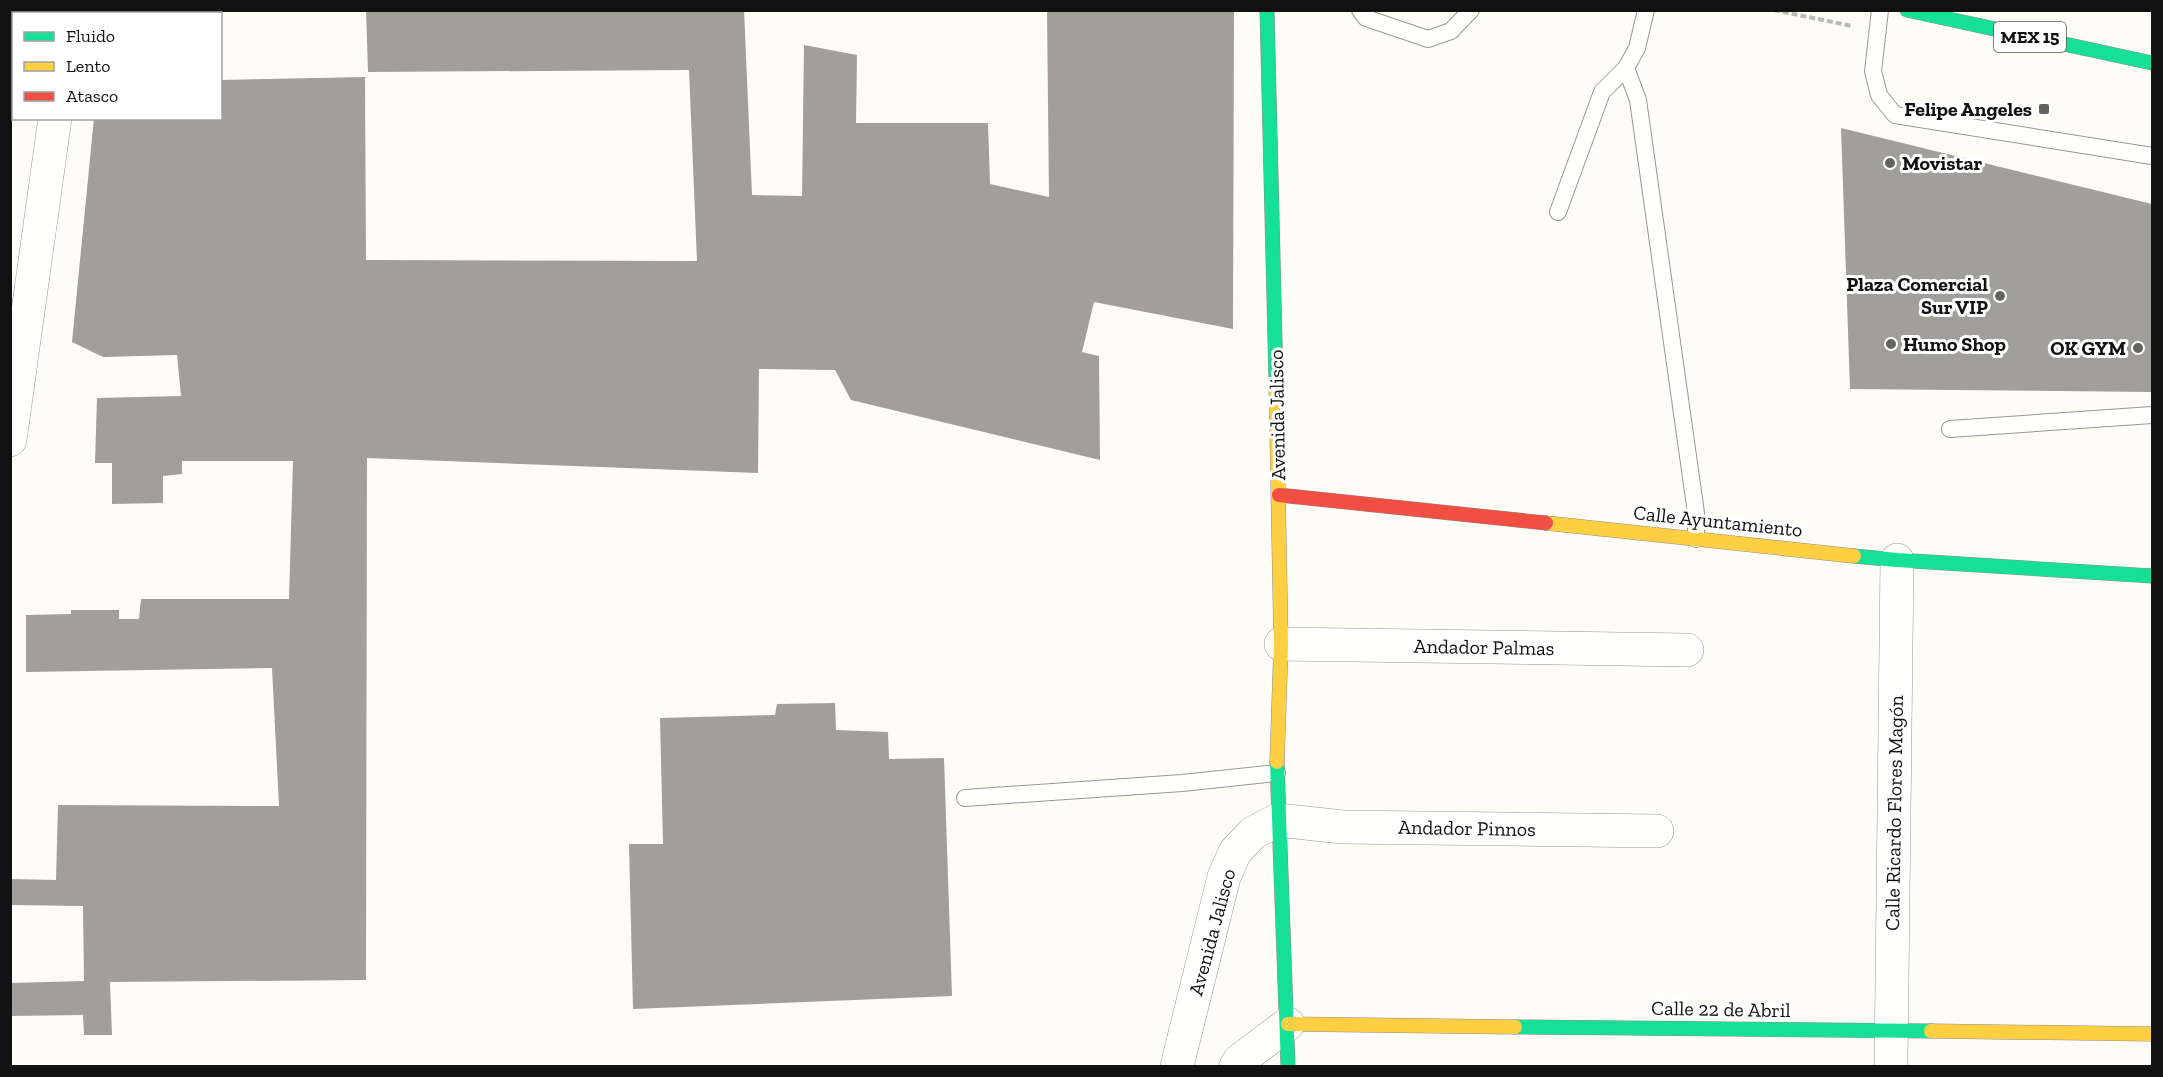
<svg xmlns="http://www.w3.org/2000/svg" width="2163" height="1077" font-family="'Zilla Slab',serif">
	<style>
		.building { fill: #a19f9c }
		.lines { fill: none; stroke-linecap: round; stroke-linejoin: round }
		.lane-casing { stroke: #979795; stroke-width: 18 }
		.street-casing { stroke: #979795; stroke-width: 34 }
		.fast-casing { stroke: #8e8d8b; stroke-width: 15 }
		.slow-casing { stroke: #8e8d8b; stroke-width: 15 }
		.jam-casing { stroke: #8e8d8b; stroke-width: 15 }
		.path { stroke: #b9b9b8; stroke-width: 4; stroke-dasharray: 6 3; stroke-linecap: butt }
		.lane { stroke: #fffffe; stroke-width: 16 }
		.street { stroke: #fffffe; stroke-width: 33 }
		.fast { stroke: #16e098; stroke-width: 14 }
		.slow { stroke: #ffcf43; stroke-width: 14 }
		.jam { stroke: #f24e42; stroke-width: 14 }
		.poi-dot { fill: #646362; stroke: #fff; stroke-width: 2 }
		.labels { text-anchor: middle; dominant-baseline: central; stroke-width: 6; stroke-linejoin: round; paint-order: stroke }
		.shield { fill: #fff; stroke: #585858; stroke-width: 1.5 }
		.shield-label { font-size: 18px; font-weight: bold; fill: #111 }
		.poi-label { font-size: 20px; font-weight: bold; fill: #111; stroke: #fff; text-anchor: end }
		.street-label { font-size: 20px; fill: #111; stroke: #fff }
	</style>
	<rect width="100%" height="100%" fill="#fdfcf7"/>
	<path class="building" d="M 366,10 L 744,10 L 752,195 L 802,196 L 804,45 L 857,55 L 856,123 L 988,123 L 990,184 L 1049,197 L 1047,10 L 1234,10 L 1233,329 L 1094,302 L 1082,352 L 1099,356 L 1100,460 L 851,400 L 835,370 L 759,369 L 758,473 L 367,458 L 366,980 L 110,982 L 112,1035 L 84,1035 L 83,1015 L 10,1016 L 10,983 L 84,981 L 83,906 L 10,905 L 10,879 L 56,880 L 58,805 L 279,806 L 272,668 L 26,672 L 26,615 L 71,614 L 71,610 L 119,610 L 119,619 L 139,619 L 141,599 L 289,599 L 293,461 L 182,461 L 182,474 L 163,476 L 163,503 L 112,504 L 112,463 L 95,463 L 97,398 L 181,396 L 177,355 L 103,357 L 72,342 L 94,118 L 220,118 L 220,80 L 365,77 L 366,260 L 697,261 L 689,70 L 368,72 Z
		M 1841,128 L 2152,204 L 2152,392 L 1850,389 Z
		M 835,703 L 836,730 L 888,732 L 889,759 L 944,758 L 952,996 L 633,1009 L 629,844 L 663,844 L 660,718 L 775,715 L 777,704 Z"/>
	<g class="lines">
		<g class="lane-casing">
			<path id="lane" d="M 1360,10 L 1366,18 L 1428,39 L 1451,31 L 1471,10
				M 1880,10 L 1873,71 L 1879,95 L 1895,115 L 2152,156
				M 1626,68 L 1638,100 L 1696,513 L 1696,539
				M 1558,212 L 1602,92 L 1626,68 L 1637,48 L 1646,10
				M 1950,429 L 2152,415
				M 965,798 L 1182,783 L 1277,773"/>
		</g>
		<g class="street-casing">
			<path id="street" d="M 67,14 L 67,10
				M 10,72 L 14,72
				M 10,440 L 55,118
				M 1281,644 L 1687,650
				M 1177,1066 L 1224,877 L 1235,852 L 1253,833 L 1278,820 L 1343,827 L 1657,831
				M 1236,1066 L 1239,1061 L 1288,1024
				M 1891,1066 L 1897,560"/>
		</g>
		<g class="fast-casing">
			<path id="fast" d="M 1267,10 L 1276,381
				M 1907,10 L 2152,63
				M 1854,556 L 1897,560 L 2152,576
				M 1277,762 L 1288,1066
				M 1515,1027 L 1931,1031"/>
		</g>
		<g class="slow-casing">
			<path id="slow" d="M 1276,381 L 1281,644 L 1277,762
				M 1546,523 L 1854,556
				M 1288,1024 L 1515,1027
				M 1931,1031 L 2152,1034"/>
		</g>
		<g class="jam-casing">
			<path id="jam" d="M 1279,495 L 1546,523"/>
		</g>
		<path class="path" d="M 1774,10 L 1852,26"/>
		<use href="#lane" class="lane"/>
		<use href="#street" class="street"/>
		<use href="#fast" class="fast"/>
		<use href="#slow" class="slow"/>
		<use href="#jam" class="jam"/>
	</g>
	<g class="poi-dot">
		<rect x="2038" y="103" width="12" height="12" rx="3"/>
		<circle cx="1890" cy="163" r="6"/>
		<circle cx="2000" cy="296" r="6"/>
		<circle cx="1891" cy="344" r="6"/>
		<circle cx="2138" cy="348" r="6"/>
	</g>
	<g class="labels">
		<rect class="shield" x="1994" y="22" width="72" height="30" rx="4.5"/>
		<g class="shield-label">
			<text x="2030" y="37">MEX 15</text>
		</g>
		<g class="poi-label">
			<text x="2032" y="109">Felipe Angeles</text>
			<text x="1902" y="163" text-anchor="start">Movistar</text>
			<text x="1988" y="284">Plaza Comercial<tspan x="1988" dy="23">Sur VIP</tspan></text>
			<text x="1903" y="344" text-anchor="start">Humo Shop</text>
			<text x="2126" y="348">OK GYM</text>
		</g>
		<g class="street-label">
			<text transform="translate(1277 415) rotate(-91)">Avenida Jalisco</text>
			<text transform="translate(1718 521) rotate(6)">Calle Ayuntamiento</text>
			<text transform="translate(1484 647) rotate(1)">Andador Palmas</text>
			<text transform="translate(1894 813) rotate(-89)">Calle Ricardo Flores Magón</text>
			<text transform="translate(1467 828) rotate(1)">Andador Pinnos</text>
			<text transform="translate(1212 932) rotate(-75)">Avenida Jalisco</text>
			<text transform="translate(1721 1009) rotate(1)">Calle 22 de Abril</text>
		</g>
	</g>
	<rect width="2163" height="1077" fill="none" stroke="#111111" stroke-width="24"/>
	<rect x="12" y="12" width="210" height="108" fill="#ffffff" stroke="#a0a0a0" stroke-width="1.5"/>
	<rect x="24" y="32" width="30" height="9" fill="#16e098" stroke="#a0a0a0" stroke-width="1.5"/>
	<text x="66" y="42" font-size="18" fill="#111111">Fluido</text>
	<rect x="24" y="62" width="30" height="9" fill="#ffcf43" stroke="#a0a0a0" stroke-width="1.5"/>
	<text x="66" y="72" font-size="18" fill="#111111">Lento</text>
	<rect x="24" y="92" width="30" height="9" fill="#f24e42" stroke="#a0a0a0" stroke-width="1.5"/>
	<text x="66" y="102" font-size="18" fill="#111111">Atasco</text>
</svg>
